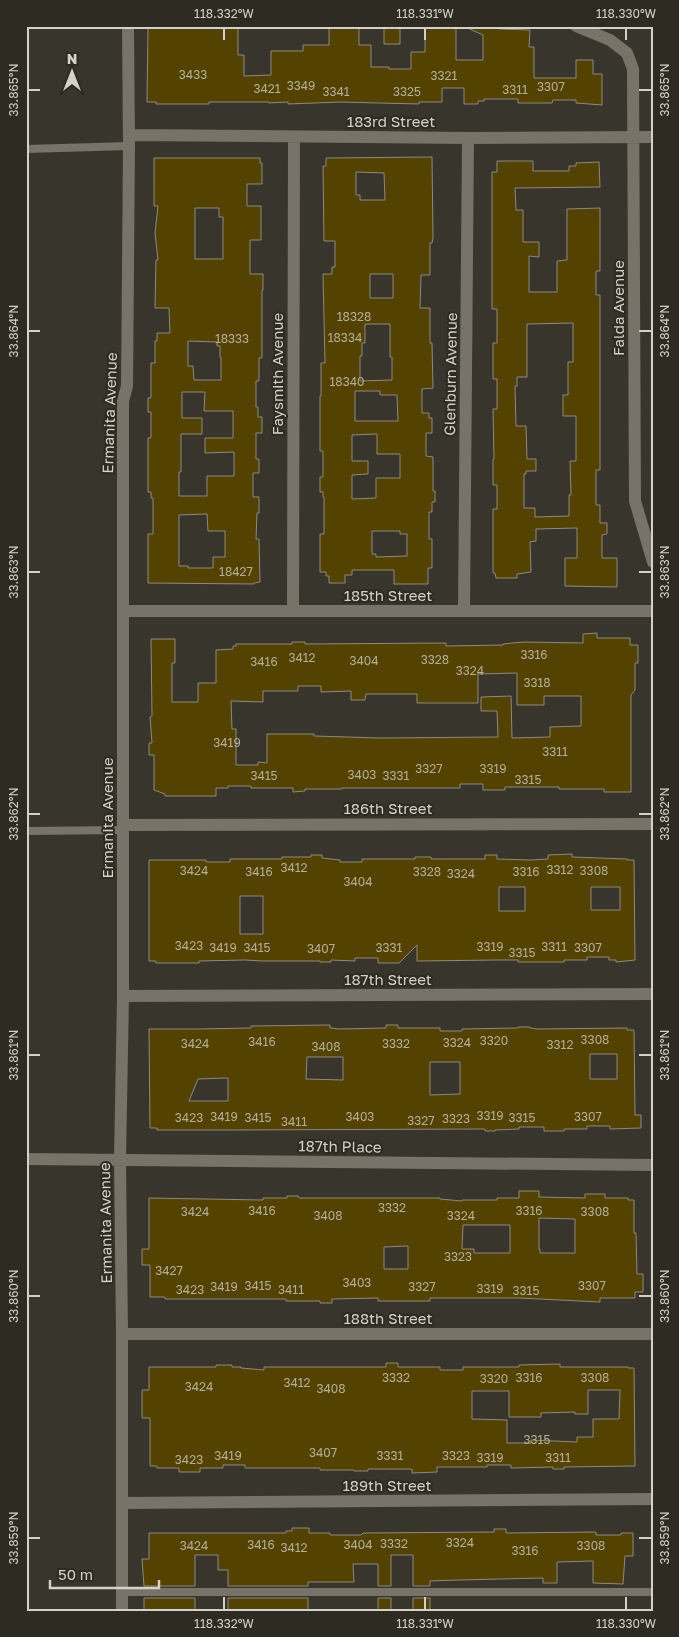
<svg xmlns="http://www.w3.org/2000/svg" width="679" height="1637" font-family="'Golos Text',sans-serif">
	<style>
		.building { fill: #544300; stroke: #8d8a7f; fill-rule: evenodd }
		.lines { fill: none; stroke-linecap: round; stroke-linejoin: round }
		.service { stroke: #777369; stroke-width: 8 }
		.minor { stroke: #777369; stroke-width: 12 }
		.ticks { fill: none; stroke: #d3d1cb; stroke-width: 2 }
		.labels { text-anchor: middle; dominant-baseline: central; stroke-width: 4; stroke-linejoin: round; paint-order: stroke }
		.number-label { font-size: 12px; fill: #b3ae98 }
		.street-label { font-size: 15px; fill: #d3d1cb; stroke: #2e2b22 }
		.neatline { fill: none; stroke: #d3d1cb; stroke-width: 2 }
		.ticks-label { font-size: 12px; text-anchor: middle; fill: #d3d1cb }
	</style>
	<rect width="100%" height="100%" fill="#38352c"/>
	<path class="building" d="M 183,26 L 238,26 L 238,55 L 244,55 L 244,76 L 271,75 L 271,51 L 303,51 L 303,45 L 329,45 L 329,26 L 359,26 L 359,45 L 371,45 L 371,67 L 389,67 L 389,69 L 411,69 L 411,52 L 425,52 L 425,26 L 456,26 L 456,60 L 483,60 L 483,35 L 463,26 L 500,26 L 499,29 L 530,30 L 529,47 L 534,47 L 534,78 L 576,78 L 576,60 L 593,60 L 593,74 L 602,74 L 602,105 L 576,103 L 576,100 L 553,100 L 552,103 L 518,103 L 518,99 L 484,99 L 484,101 L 478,101 L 478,104 L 464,104 L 464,88 L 442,88 L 442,102 L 419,102 L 419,104 L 340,102 L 288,104 L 288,102 L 269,103 L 269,102 L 209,102 L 209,104 L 156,104 L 156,102 L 147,102 L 148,28 L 183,28 Z
		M 384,26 L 400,26 L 400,44 L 384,44 Z
		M 432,157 L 433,238 L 432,243 L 430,243 L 430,275 L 421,275 L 420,308 L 430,308 L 430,343 L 432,343 L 433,388 L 422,389 L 422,413 L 429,413 L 429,418 L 432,418 L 432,433 L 426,433 L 426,456 L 433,457 L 433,491 L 435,491 L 435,502 L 432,502 L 432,512 L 429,512 L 429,539 L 432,539 L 432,568 L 428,568 L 428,584 L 394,584 L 394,570 L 352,570 L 352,575 L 345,575 L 345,583 L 329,583 L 329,576 L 326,576 L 326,572 L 320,572 L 320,534 L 324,534 L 324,497 L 323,497 L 323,492 L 320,492 L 320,477 L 323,477 L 323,451 L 320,451 L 320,396 L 321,396 L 321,363 L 325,363 L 323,274 L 332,274 L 332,267 L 335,267 L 335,241 L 324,241 L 323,166 L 326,166 L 326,158 ZM 356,172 L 384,173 L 385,200 L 360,200 L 360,195 L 356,195 ZM 370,274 L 393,274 L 393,298 L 370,298 ZM 365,324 L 390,324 L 390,357 L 392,357 L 392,380 L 360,381 L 360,356 L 362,356 L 362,343 L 365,343 ZM 355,391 L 380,391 L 380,395 L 397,395 L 398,421 L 355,421 ZM 377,434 L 377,454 L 400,454 L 400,478 L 376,478 L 376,498 L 352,499 L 352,475 L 368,474 L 368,461 L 352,461 L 352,435 ZM 372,531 L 400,531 L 400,534 L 407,534 L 407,556 L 376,557 L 376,554 L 372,554 Z
		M 154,158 L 260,158 L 260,163 L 262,163 L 262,184 L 247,184 L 247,206 L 261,206 L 261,240 L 250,240 L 250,274 L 263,274 L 263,290 L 262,290 L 262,358 L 259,358 L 259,381 L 256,381 L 256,407 L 258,407 L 258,417 L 262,417 L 262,433 L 256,433 L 256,459 L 259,459 L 259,473 L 253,473 L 253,497 L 259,497 L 259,513 L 257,513 L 256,539 L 259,539 L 260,582 L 254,583 L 254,584 L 148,583 L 148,534 L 153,534 L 153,498 L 151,498 L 151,492 L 148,492 L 148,438 L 151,438 L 151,412 L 148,412 L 148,398 L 151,398 L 151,363 L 155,363 L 155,341 L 157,341 L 157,333 L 170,333 L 169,308 L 155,308 L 156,260 L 158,260 L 155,233 L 158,206 L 154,206 ZM 195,208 L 219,208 L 219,217 L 223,217 L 223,259 L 195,259 ZM 188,341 L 217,342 L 217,346 L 220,346 L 220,357 L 221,357 L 221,380 L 194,380 L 193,366 L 188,366 ZM 182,392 L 205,392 L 204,411 L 233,411 L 233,438 L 205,438 L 205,453 L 234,452 L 234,476 L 207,476 L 207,496 L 179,496 L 179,472 L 181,472 L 181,434 L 202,434 L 202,418 L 182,418 ZM 207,514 L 208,531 L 225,531 L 225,557 L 213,557 L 213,568 L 188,568 L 188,566 L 179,566 L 179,515 Z
		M 497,161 L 533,161 L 533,171 L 569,171 L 569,166 L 576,166 L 576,163 L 599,162 L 600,187 L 515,188 L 516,210 L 523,210 L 523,242 L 539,242 L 539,257 L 529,256 L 529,292 L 557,292 L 557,261 L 567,260 L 567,209 L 600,208 L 600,271 L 596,271 L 596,295 L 600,295 L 600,470 L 596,470 L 596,505 L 600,505 L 600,523 L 607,523 L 607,534 L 602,535 L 602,558 L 617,558 L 617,587 L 565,586 L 565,558 L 577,558 L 577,528 L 536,529 L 536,541 L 530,542 L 531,572 L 517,574 L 517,578 L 496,578 L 495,573 L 493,573 L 493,509 L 497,509 L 497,485 L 493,485 L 493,459 L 494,459 L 493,409 L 497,409 L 497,379 L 493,379 L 493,343 L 497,343 L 497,309 L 492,309 L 492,172 L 497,172 ZM 573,323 L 573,362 L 568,362 L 568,395 L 563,395 L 563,416 L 576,416 L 576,461 L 570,461 L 571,495 L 569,495 L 569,516 L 535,517 L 535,508 L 524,508 L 524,474 L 526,474 L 526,471 L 536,471 L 536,459 L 527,459 L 526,426 L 516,426 L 515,386 L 517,386 L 517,377 L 527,377 L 527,324 Z
		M 597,633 L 597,638 L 630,638 L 630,645 L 638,645 L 638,663 L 635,663 L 635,690 L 631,695 L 631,792 L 604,792 L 604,789 L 559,789 L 559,787 L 505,787 L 505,790 L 483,790 L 483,784 L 460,784 L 460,788 L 342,788 L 342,789 L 305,789 L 305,791 L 293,792 L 293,788 L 251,788 L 251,786 L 228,786 L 228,788 L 216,788 L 216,796 L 165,796 L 165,794 L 154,790 L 154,755 L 149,755 L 149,743 L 152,743 L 150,717 L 152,716 L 151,639 L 175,639 L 175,663 L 172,663 L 172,702 L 198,702 L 198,683 L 216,683 L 216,650 L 233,649 L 233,646 L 236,646 L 236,644 L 292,644 L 292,642 L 305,642 L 305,644 L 446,643 L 446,646 L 503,645 L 503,644 L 524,642 L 583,643 L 583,634 ZM 517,673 L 517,705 L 544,705 L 544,696 L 581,696 L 581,726 L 550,727 L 550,737 L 512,738 L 511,696 L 481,697 L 481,711 L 497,711 L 498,737 L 381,738 L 314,736 L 314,734 L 267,734 L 267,763 L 258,762 L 258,765 L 236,765 L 236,729 L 232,729 L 231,701 L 263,702 L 263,691 L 298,691 L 298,686 L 321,686 L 321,692 L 351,691 L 351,700 L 365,700 L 366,694 L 417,694 L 417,703 L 478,703 L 478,674 Z
		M 572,854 L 572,857 L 627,859 L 627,860 L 634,860 L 635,960 L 616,962 L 616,960 L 609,960 L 609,957 L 587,957 L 587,960 L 564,960 L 564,962 L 518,962 L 518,960 L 496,960 L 417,961 L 417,945 L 399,963 L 378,963 L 378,958 L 355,958 L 355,961 L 331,960 L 331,962 L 320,962 L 320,961 L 263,961 L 245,960 L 199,961 L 199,963 L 156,963 L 156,961 L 149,961 L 149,860 L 206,860 L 206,862 L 230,862 L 230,859 L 282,859 L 282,857 L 311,857 L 311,855 L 322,855 L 322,858 L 340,860 L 340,862 L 362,862 L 362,859 L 415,859 L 415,857 L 431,857 L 431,859 L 485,859 L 485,855 L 497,855 L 497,859 L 530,860 L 548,859 L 548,855 ZM 499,887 L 525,887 L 525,911 L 499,911 ZM 591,887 L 620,887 L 620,910 L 591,910 ZM 240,896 L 263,896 L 263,934 L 240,934 Z
		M 330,1025 L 330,1028 L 340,1029 L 386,1028 L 386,1025 L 398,1025 L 398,1028 L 440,1028 L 440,1031 L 462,1031 L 462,1029 L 518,1028 L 518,1027 L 530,1027 L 530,1028 L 538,1029 L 627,1028 L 627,1030 L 634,1030 L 635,1115 L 641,1115 L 641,1128 L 610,1129 L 610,1126 L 587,1126 L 587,1129 L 564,1129 L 564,1131 L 544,1131 L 544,1127 L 519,1127 L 519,1129 L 495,1130 L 495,1131 L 485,1131 L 485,1129 L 226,1130 L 157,1130 L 157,1128 L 150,1128 L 149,1029 L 198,1029 L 251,1028 L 251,1026 ZM 590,1054 L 617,1054 L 617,1079 L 590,1079 ZM 307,1057 L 343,1057 L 343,1080 L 306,1079 ZM 430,1062 L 460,1062 L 460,1094 L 430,1095 ZM 228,1078 L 228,1101 L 189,1101 L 198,1079 Z
		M 519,1191 L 539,1191 L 539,1197 L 585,1198 L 585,1194 L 605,1194 L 605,1198 L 628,1198 L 628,1200 L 634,1200 L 634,1233 L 636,1233 L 637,1274 L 643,1274 L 643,1292 L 635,1292 L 635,1298 L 600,1298 L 600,1302 L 519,1298 L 430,1298 L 430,1301 L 378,1301 L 378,1298 L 332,1299 L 332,1303 L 320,1303 L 320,1301 L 286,1301 L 286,1299 L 165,1299 L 165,1297 L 150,1297 L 150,1265 L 142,1265 L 142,1249 L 149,1249 L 149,1198 L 263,1200 L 263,1198 L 287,1198 L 287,1196 L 298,1196 L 299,1198 L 440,1198 L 440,1199 L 462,1201 L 462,1200 L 497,1200 L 497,1198 L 519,1198 ZM 539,1218 L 575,1219 L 575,1253 L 540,1253 L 540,1249 L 539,1249 ZM 463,1225 L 510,1225 L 510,1253 L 474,1253 L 474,1249 L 462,1249 ZM 408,1246 L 408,1269 L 384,1269 L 384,1247 Z
		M 386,1363 L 398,1363 L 398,1367 L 440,1367 L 440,1370 L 463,1370 L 463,1367 L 519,1367 L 519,1365 L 560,1364 L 560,1367 L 628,1367 L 628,1368 L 634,1368 L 635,1466 L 564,1467 L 564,1469 L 553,1469 L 553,1467 L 511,1468 L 511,1465 L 487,1465 L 487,1467 L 437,1467 L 437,1472 L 412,1473 L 412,1469 L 368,1469 L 368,1471 L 354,1471 L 354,1470 L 320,1470 L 320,1468 L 245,1468 L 245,1465 L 223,1465 L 223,1468 L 200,1468 L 200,1472 L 179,1472 L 179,1468 L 157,1468 L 157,1466 L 150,1466 L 150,1418 L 142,1418 L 142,1390 L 149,1390 L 149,1367 L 216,1367 L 216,1365 L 232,1365 L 232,1367 L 241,1367 L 241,1368 L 264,1370 L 264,1367 L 386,1367 ZM 588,1390 L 620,1390 L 619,1419 L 593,1419 L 593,1437 L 577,1437 L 577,1442 L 531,1440 L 531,1443 L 507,1443 L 507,1420 L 472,1419 L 472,1391 L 509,1391 L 509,1417 L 541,1417 L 541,1413 L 575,1412 L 575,1414 L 588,1414 Z
		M 292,1528 L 309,1528 L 309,1533 L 330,1533 L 330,1535 L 361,1535 L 363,1533 L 494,1532 L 494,1529 L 506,1529 L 506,1533 L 596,1532 L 596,1535 L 621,1535 L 621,1533 L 633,1533 L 633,1556 L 625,1556 L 623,1584 L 593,1583 L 593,1561 L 557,1562 L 557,1583 L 543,1583 L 543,1578 L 458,1580 L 430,1581 L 430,1586 L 413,1586 L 413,1555 L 391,1555 L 391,1586 L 378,1586 L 378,1564 L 353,1564 L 354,1582 L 308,1582 L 308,1586 L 228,1586 L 228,1570 L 218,1570 L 218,1555 L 195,1555 L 195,1586 L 144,1586 L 142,1559 L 149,1559 L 149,1533 L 286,1533 L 286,1531 L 292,1531 Z
		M 144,1598 L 195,1598 L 195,1611 L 144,1611 Z
		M 228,1598 L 308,1598 L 308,1611 L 228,1611 Z
		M 378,1598 L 391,1598 L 391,1611 L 378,1611 Z
		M 413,1598 L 430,1598 L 430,1611 L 413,1611 Z"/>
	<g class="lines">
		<path class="service" d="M 26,149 L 129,146
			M 26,831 L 123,830
			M 122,1592 L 653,1592"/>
		<path class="minor" d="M 576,26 L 610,40 L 627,53 L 633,69 L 635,501 L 653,562
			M 129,135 L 468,138 L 653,137
			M 123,611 L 653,611
			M 293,611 L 294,137
			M 464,611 L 468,138
			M 123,825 L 653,824
			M 123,996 L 653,994
			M 26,1159 L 653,1165
			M 122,1334 L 653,1334
			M 122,1503 L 653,1499
			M 122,1611 L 122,1334 L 120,1159 L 123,996 L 123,401 L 127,386 L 129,146 L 128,26"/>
	</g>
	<path class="ticks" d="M 224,28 L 224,40M 425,28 L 425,40M 626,28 L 626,40M 28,90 L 40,90M 639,90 L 652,90M 28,331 L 40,331M 639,331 L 652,331M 28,572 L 40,572M 639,572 L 652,572M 28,814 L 40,814M 639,814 L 652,814M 28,1055 L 40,1055M 639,1055 L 652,1055M 28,1296 L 40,1296M 639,1296 L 652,1296M 28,1538 L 40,1538M 639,1538 L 652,1538M 224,1597 L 224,1610M 425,1597 L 425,1610M 626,1597 L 626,1610"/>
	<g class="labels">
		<g class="number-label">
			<text x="193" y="74">3433</text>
			<text x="444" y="75">3321</text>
			<text x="301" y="85">3349</text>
			<text x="551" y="86">3307</text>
			<text x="267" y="88">3421</text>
			<text x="515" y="89">3311</text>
			<text x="336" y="91">3341</text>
			<text x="407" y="91">3325</text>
			<text x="354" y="316">18328</text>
			<text x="345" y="337">18334</text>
			<text x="232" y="338">18333</text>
			<text x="347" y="381">18340</text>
			<text x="236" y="571">18427</text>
			<text x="534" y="654">3316</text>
			<text x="302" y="657">3412</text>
			<text x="435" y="659">3328</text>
			<text x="364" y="660">3404</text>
			<text x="264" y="661">3416</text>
			<text x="470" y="670">3324</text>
			<text x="537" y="682">3318</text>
			<text x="227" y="742">3419</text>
			<text x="555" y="751">3311</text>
			<text x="429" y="768">3327</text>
			<text x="493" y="768">3319</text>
			<text x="362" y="774">3403</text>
			<text x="264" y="775">3415</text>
			<text x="396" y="775">3331</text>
			<text x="528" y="779">3315</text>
			<text x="294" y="867">3412</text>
			<text x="560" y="869">3312</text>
			<text x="194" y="870">3424</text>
			<text x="594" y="870">3308</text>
			<text x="259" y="871">3416</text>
			<text x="427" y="871">3328</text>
			<text x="526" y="871">3316</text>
			<text x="461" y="873">3324</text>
			<text x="358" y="881">3404</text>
			<text x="189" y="945">3423</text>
			<text x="490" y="946">3319</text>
			<text x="554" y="946">3311</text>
			<text x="223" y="947">3419</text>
			<text x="257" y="947">3415</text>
			<text x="389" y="947">3331</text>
			<text x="588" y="947">3307</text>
			<text x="321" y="948">3407</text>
			<text x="522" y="952">3315</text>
			<text x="595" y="1039">3308</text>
			<text x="494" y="1040">3320</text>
			<text x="262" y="1041">3416</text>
			<text x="457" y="1042">3324</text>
			<text x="195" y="1043">3424</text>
			<text x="396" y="1043">3332</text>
			<text x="560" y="1044">3312</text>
			<text x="326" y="1046">3408</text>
			<text x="490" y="1115">3319</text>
			<text x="224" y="1116">3419</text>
			<text x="360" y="1116">3403</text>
			<text x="588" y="1116">3307</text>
			<text x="189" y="1117">3423</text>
			<text x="258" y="1117">3415</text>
			<text x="522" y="1117">3315</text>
			<text x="456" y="1118">3323</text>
			<text x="421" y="1120">3327</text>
			<text x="294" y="1121">3411</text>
			<text x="392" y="1207">3332</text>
			<text x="262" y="1210">3416</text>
			<text x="529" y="1210">3316</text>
			<text x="195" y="1211">3424</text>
			<text x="595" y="1211">3308</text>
			<text x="328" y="1215">3408</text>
			<text x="461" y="1215">3324</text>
			<text x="458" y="1256">3323</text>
			<text x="169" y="1270">3427</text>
			<text x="357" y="1282">3403</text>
			<text x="258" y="1285">3415</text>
			<text x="592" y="1285">3307</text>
			<text x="224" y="1286">3419</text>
			<text x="422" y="1286">3327</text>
			<text x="490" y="1288">3319</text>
			<text x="190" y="1289">3423</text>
			<text x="291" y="1289">3411</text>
			<text x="526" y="1290">3315</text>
			<text x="396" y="1377">3332</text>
			<text x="529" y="1377">3316</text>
			<text x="595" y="1377">3308</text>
			<text x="494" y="1378">3320</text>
			<text x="297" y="1382">3412</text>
			<text x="199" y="1386">3424</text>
			<text x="331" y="1388">3408</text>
			<text x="537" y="1439">3315</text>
			<text x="323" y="1452">3407</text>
			<text x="228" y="1455">3419</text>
			<text x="390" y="1455">3331</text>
			<text x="456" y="1455">3323</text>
			<text x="490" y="1457">3319</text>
			<text x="558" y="1457">3311</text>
			<text x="189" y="1459">3423</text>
			<text x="460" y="1542">3324</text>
			<text x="394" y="1543">3332</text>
			<text x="261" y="1544">3416</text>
			<text x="358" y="1544">3404</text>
			<text x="194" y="1545">3424</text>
			<text x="591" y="1545">3308</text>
			<text x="294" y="1547">3412</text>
			<text x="525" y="1550">3316</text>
		</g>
		<g class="street-label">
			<text x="391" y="121">183rd Street</text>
			<text transform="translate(618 308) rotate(-90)">Falda Avenue</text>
			<text transform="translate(277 374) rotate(-90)">Faysmith Avenue</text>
			<text transform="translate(450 374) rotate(-89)">Glenburn Avenue</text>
			<text transform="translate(109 413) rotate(-88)">Ermanita Avenue</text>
			<text x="388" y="595">185th Street</text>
			<text x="388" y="808">186th Street</text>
			<text transform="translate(107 818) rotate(-90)">Ermanita Avenue</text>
			<text x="388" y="979">187th Street</text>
			<text transform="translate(340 1146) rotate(1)">187th Place</text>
			<text transform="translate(105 1223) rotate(-91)">Ermanita Avenue</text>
			<text x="388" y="1318">188th Street</text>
			<text x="387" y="1485">189th Street</text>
		</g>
	</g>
	<rect width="679" height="1637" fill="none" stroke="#2e2b22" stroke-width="55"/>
	<g transform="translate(72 72)" stroke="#2e2b22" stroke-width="4" paint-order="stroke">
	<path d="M0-4L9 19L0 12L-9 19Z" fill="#d3d1cb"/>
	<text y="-8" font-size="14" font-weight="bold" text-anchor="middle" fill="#d3d1cb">N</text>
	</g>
	<path d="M50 1580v8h109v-8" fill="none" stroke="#d3d1cb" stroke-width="2.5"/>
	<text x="58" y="1580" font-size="15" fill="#d3d1cb" stroke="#2e2b22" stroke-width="4" paint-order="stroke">50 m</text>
	<rect x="28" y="28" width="624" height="1582" class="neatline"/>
	<g class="ticks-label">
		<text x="224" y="18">118.332°W</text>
		<text x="425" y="18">118.331°W</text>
		<text x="626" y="18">118.330°W</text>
		<text transform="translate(14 90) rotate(-90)" y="4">33.865°N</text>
		<text transform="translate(665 90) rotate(-90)" y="4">33.865°N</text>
		<text transform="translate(14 331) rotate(-90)" y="4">33.864°N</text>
		<text transform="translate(665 331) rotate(-90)" y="4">33.864°N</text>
		<text transform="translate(14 572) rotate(-90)" y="4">33.863°N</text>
		<text transform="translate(665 572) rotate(-90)" y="4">33.863°N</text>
		<text transform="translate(14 814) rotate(-90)" y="4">33.862°N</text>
		<text transform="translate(665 814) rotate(-90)" y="4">33.862°N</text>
		<text transform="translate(14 1055) rotate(-90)" y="4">33.861°N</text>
		<text transform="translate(665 1055) rotate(-90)" y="4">33.861°N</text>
		<text transform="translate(14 1296) rotate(-90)" y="4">33.860°N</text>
		<text transform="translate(665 1296) rotate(-90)" y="4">33.860°N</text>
		<text transform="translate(14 1538) rotate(-90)" y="4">33.859°N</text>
		<text transform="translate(665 1538) rotate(-90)" y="4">33.859°N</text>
		<text x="224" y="1628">118.332°W</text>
		<text x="425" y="1628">118.331°W</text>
		<text x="626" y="1628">118.330°W</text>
	</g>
</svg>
